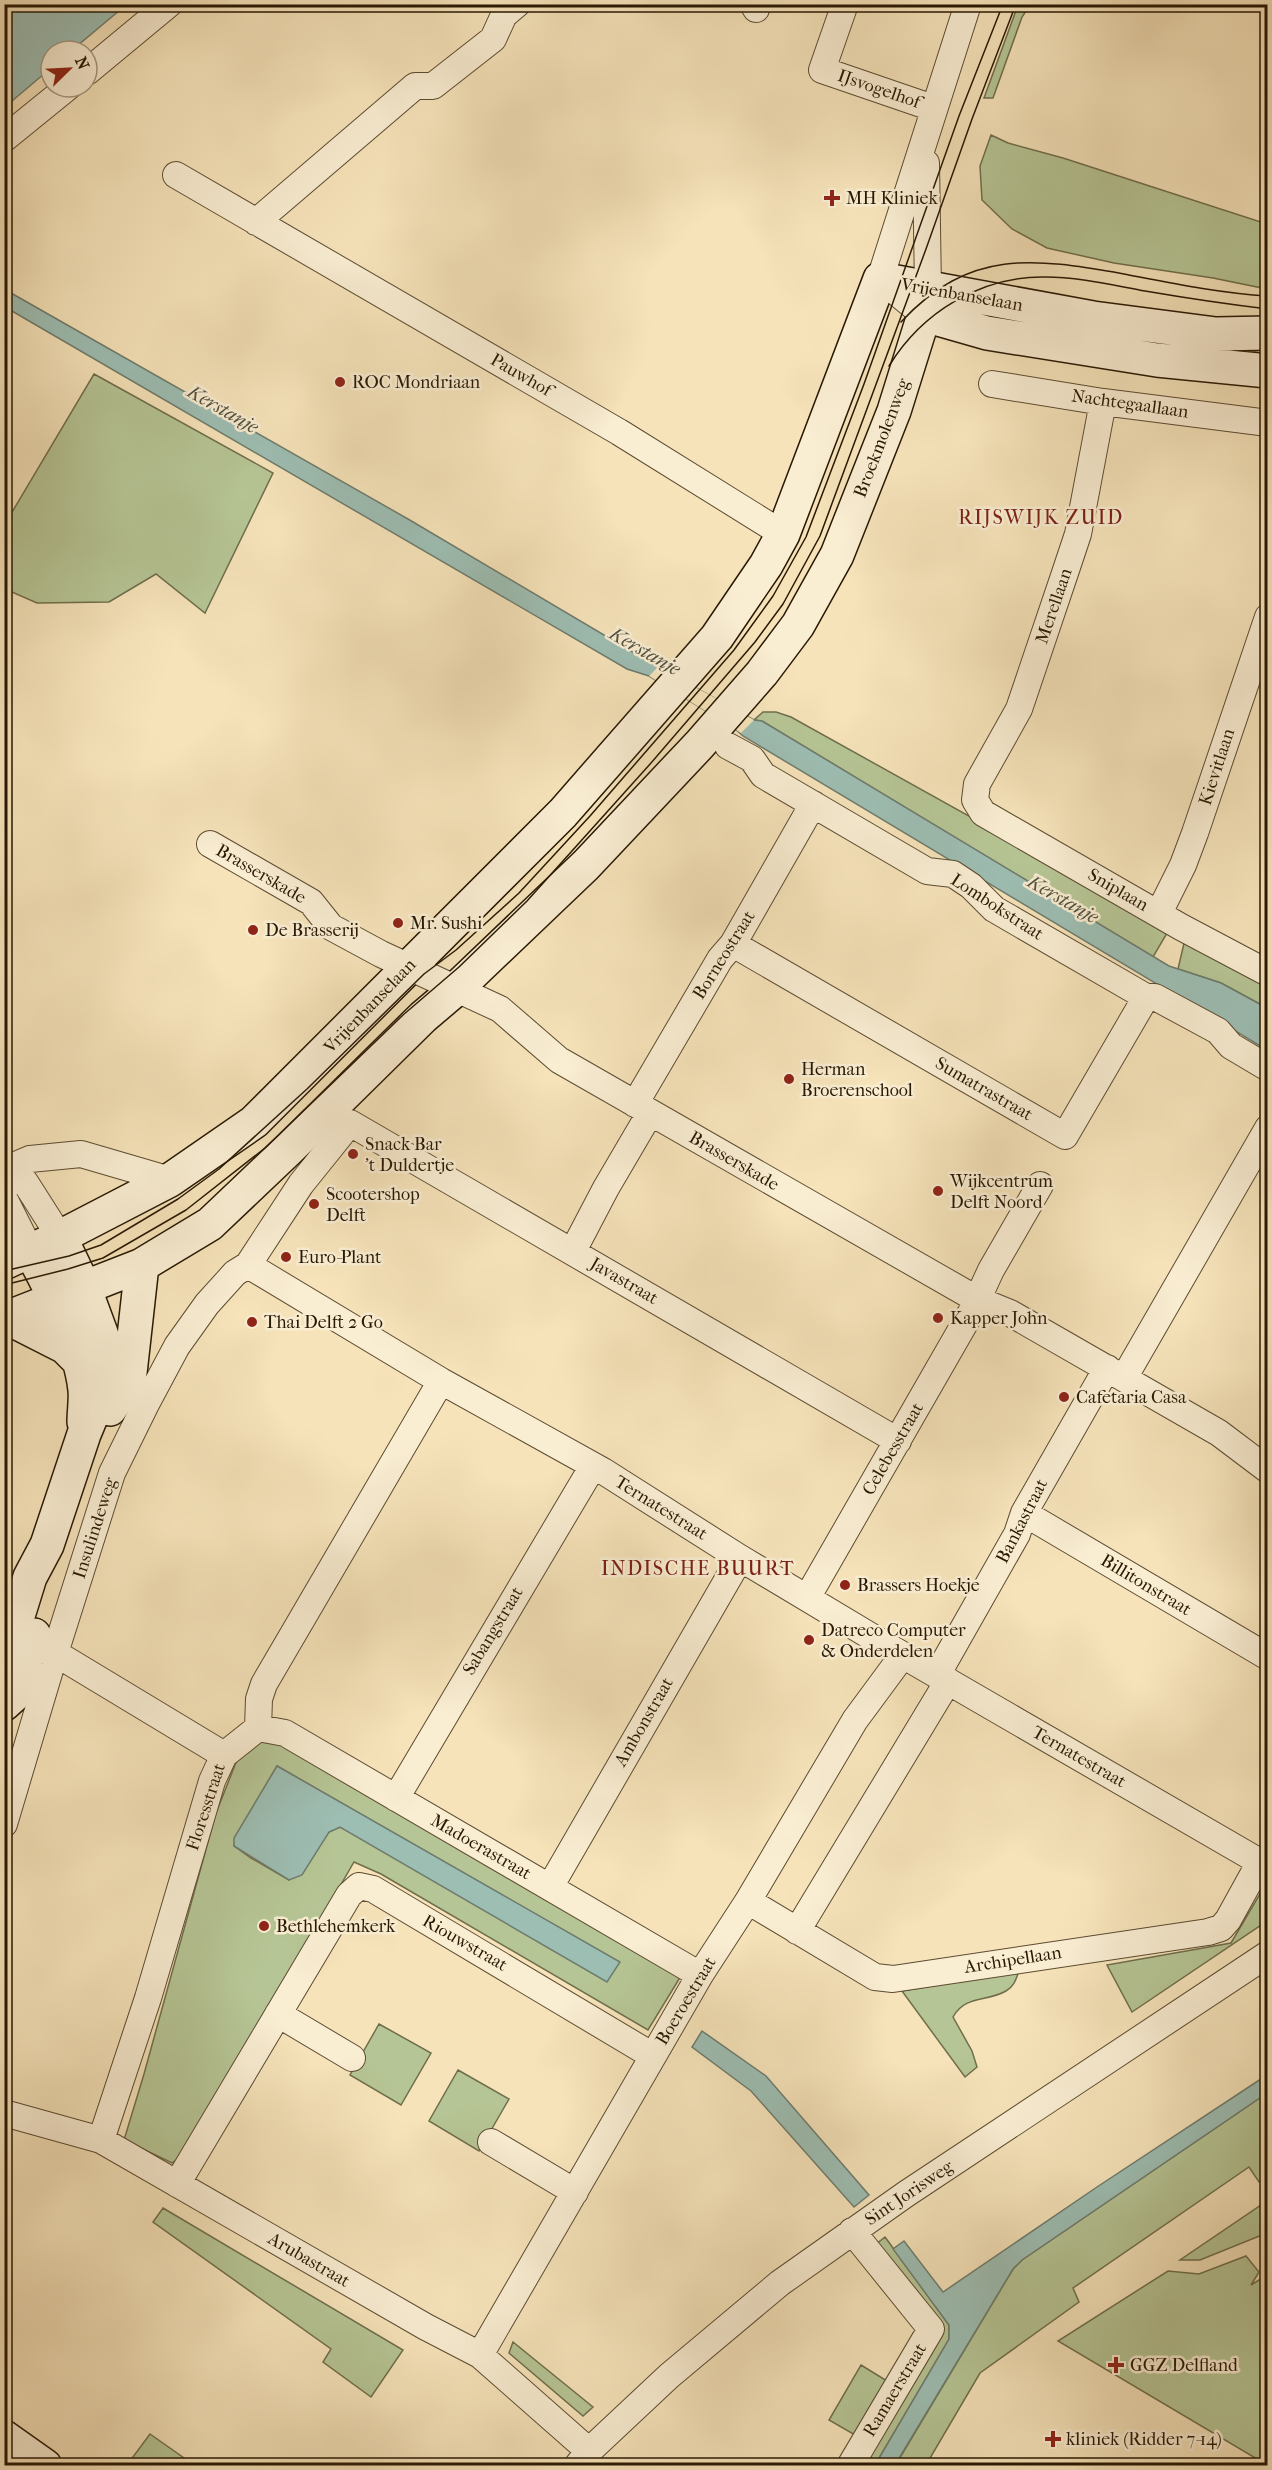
<svg xmlns="http://www.w3.org/2000/svg" width="1272" height="2470" font-family="'IM FELL French Canon',serif">
	<style>
		.green { fill: #b6c595; stroke: #6f6e4c; stroke-width: 1.5; fill-rule: evenodd }
		.water { fill: #9dbeb3; stroke: #6e7c6d; stroke-width: 1.5 }
		.pier { fill: #f6e3ba }
		.lines { fill: none; stroke-linecap: round; stroke-linejoin: round }
		.street-casing { stroke: #5c4b31; stroke-width: 28 }
		.secondary-casing { stroke: #281803; stroke-width: 36 }
		.street { stroke: #f9edd2; stroke-width: 26 }
		.secondary { stroke: #f9edd2; stroke-width: 33 }
		.tram { stroke: #281803; stroke-width: 1.5 }
		.poi-dot { fill: #8f2418; stroke: #f9edd2; stroke-width: 2 }
		.labels { text-anchor: middle; dominant-baseline: central; stroke-width: 5; stroke-linejoin: round; paint-order: stroke }
		.street-label { font-size: 18px; fill: #281803; stroke: #f9edd2 }
		.poi-label { font-size: 18px; fill: #281803; stroke: #f9edd2; text-anchor: start }
		.water-label { font-size: 20px; font-style: italic; fill: #515241; stroke: #f9edd2 }
		.neighbourhood-label { font-size: 20px; letter-spacing: 1.5px; fill: #7a1f14; stroke: #f9edd2 }
	</style>
	<rect width="100%" height="100%" fill="#f6e3ba"/>
	<filter id="stains"><feTurbulence type="fractalNoise" baseFrequency=".00333" numOctaves="4"/><feColorMatrix values="0 0 0 0 .2 0 0 0 0 .09 0 0 0 0 .02 0 0 0 .5 -.17"/></filter>
	<radialGradient id="worn" r=".72"><stop offset=".6" stop-color="#630" stop-opacity="0"/><stop offset="1" stop-color="#630" stop-opacity=".3"/></radialGradient>
	<path class="green" d="M 1018,5 L 1030,5 L 1022,17 L 993,98 L 984,98 Z
		M 991,135 L 1008,143 L 1063,158 L 1267,224 L 1267,289 L 1213,278 L 1114,263 L 1047,248 L 1012,229 L 982,200 L 980,166 Z
		M 94,374 L 273,473 L 205,613 L 156,574 L 109,602 L 37,603 L 5,589 L 5,524 Z
		M 763,712 L 776,712 L 791,717 L 1170,928 L 1153,957 L 762,721 L 754,720 Z
		M 1185,939 L 1267,984 L 1267,1008 L 1221,983 L 1178,969 Z
		M 267,1733 L 684,1971 L 648,2030 L 381,1874 L 354,1862 L 185,2155 L 172,2163 L 124,2140 L 144,2074 L 216,1813 L 237,1760 ZM 277,1766 L 619,1962 L 340,1827 L 329,1832 L 289,1880 L 251,1858 L 234,1846 L 235,1838 Z
		M 1261,1892 L 1267,1896 L 1267,1921 L 1132,2012 L 1107,1965 L 1231,1943 Z
		M 1019,1971 C 1016,1979 1014,1987 1006,1991 C 987,2002 965,1995 953,2017 L 972,2051 L 977,2067 L 965,2077 L 902,1991 Z
		M 379,2024 L 431,2053 L 401,2105 L 350,2075 Z
		M 458,2070 L 509,2099 L 479,2151 L 429,2121 Z
		M 1267,2093 L 1267,2176 L 1259,2182 L 1249,2167 L 1073,2288 L 1079,2302 L 980,2373 L 926,2465 L 895,2466 L 1013,2269 L 1022,2260 Z
		M 1267,2201 L 1267,2233 L 1200,2260 L 1180,2260 Z
		M 163,2208 L 403,2350 L 371,2397 L 323,2362 L 331,2349 L 153,2222 Z
		M 885,2237 L 949,2325 L 949,2340 L 875,2465 L 858,2466 L 938,2332 L 875,2245 Z
		M 1246,2256 L 1259,2272 L 1251,2285 L 1267,2275 L 1267,2465 L 1058,2341 L 1168,2271 L 1199,2274 Z
		M 513,2342 L 593,2407 L 583,2416 L 509,2353 Z
		M 861,2365 L 887,2381 L 855,2435 L 829,2420 Z
		M 150,2434 L 194,2465 L 127,2465 Z"/>
	<path class="water" d="M 5,4 L 126,4 L 126,5 L 71,51 L 51,51 L 51,68 L 5,107 Z
		M 4,289 L 408,519 L 658,667 L 754,720 L 762,721 L 1169,966 L 1221,983 L 1267,1008 L 1267,1050 L 743,736 L 734,728 L 649,676 L 627,669 L 5,307 Z
		M 277,1766 L 620,1962 L 607,1982 L 340,1827 L 329,1832 L 302,1875 L 289,1880 L 234,1846 L 234,1838 Z
		M 702,2031 L 766,2076 L 869,2195 L 854,2207 L 751,2091 L 692,2047 Z
		M 1267,2075 L 1267,2093 L 1022,2260 L 1013,2269 L 895,2465 L 875,2465 L 949,2339 L 949,2325 L 893,2249 L 904,2241 L 943,2292 L 1097,2187 Z"/>
	<path class="pier" d="M 658,667 L 719,700 L 754,720 L 741,733 L 649,676 Z"/>
	<g class="lines">
		<g class="street-casing">
			<path id="street" d="M 753,4 L 756,9
				M 845,4 L 822,70 L 933,108
				M 87,72 L 169,4
				M 4,139 L 68,87
				M 176,175 L 619,432 L 783,534
				M 256,222 L 415,86 L 433,86 L 493,39 L 504,15 L 517,4
				M 926,306 L 928,289 L 926,163
				M 924,315 L 880,279 L 968,4
				M 992,384 L 1103,402 L 1268,423
				M 1103,402 L 1078,534 L 1065,573 L 1019,709 L 977,784 L 975,800 L 983,813 L 1181,927 L 1268,973
				M 728,746 L 752,759 L 763,775 L 927,871 L 953,874 L 971,886 L 994,909 L 1146,997 L 1155,997 L 1218,1031 L 1231,1046 L 1268,1068
				M 210,844 L 311,902 L 331,927 L 381,954 L 500,1009 L 559,1060 L 978,1300 L 1010,1313 L 1219,1433 L 1268,1470
				M 1159,913 L 1183,865 L 1195,833 L 1268,617
				M 733,944 L 1065,1136 L 1146,997
				M 635,1104 L 720,959 L 733,944 L 813,804
				M 4,1170 L 30,1159 L 81,1154 L 170,1180
				M 4,1177 L 25,1182 L 60,1237
				M 4,1198 L 31,1252
				M 573,1251 L 606,1188 L 650,1113
				M 248,1265 L 441,1381 L 603,1471 L 740,1558 L 887,1646 L 1260,1862
				M 1124,1378 L 1268,1128
				M 1024,1513 L 1268,1657
				M 807,1598 L 973,1309 L 991,1270 L 1040,1185
				M 39,1650 L 55,1653 L 224,1755
				M 937,1675 L 1017,1534 L 1024,1513 L 1107,1368
				M 258,1728 L 285,1733 L 700,1975
				M 258,1728 L 259,1699 L 264,1684 L 441,1381
				M 396,1798 L 593,1466
				M 4,1824 L 55,1653 L 112,1473 L 145,1406 L 177,1346 L 207,1304 L 235,1273 L 248,1265 L 301,1184 L 350,1123 L 898,1441
				M 550,1887 L 740,1558
				M 748,1901 L 875,1977 L 893,1979 L 1208,1932 L 1221,1928 L 1228,1920 L 1260,1862
				M 797,1931 L 948,1681
				M 278,2014 L 352,2058
				M 4,2113 L 101,2140 L 426,2327 L 480,2355 L 589,2451
				M 101,2140 L 148,1998 L 212,1781 L 224,1755 L 258,1728
				M 491,2142 L 575,2192
				M 177,2184 L 349,1895 L 359,1886 L 373,1889 L 653,2056
				M 480,2355 L 700,1975 L 748,1901 L 855,1720 L 903,1655
				M 577,2466 L 589,2451 L 669,2376 L 780,2283 L 906,2194 L 1268,1954
				M 850,2466 L 931,2329 L 852,2231"/>
		</g>
		<g class="secondary-casing">
			<path id="secondary" d="M 31,1252 C 51,1288 81,1349 85,1390 C 86,1400 84,1412 84,1422
				M 4,1263 L 60,1237 L 170,1180 L 254,1122 L 563,813 L 717,637 L 766,565 L 783,534 L 880,279 L 1093,318 L 1216,334 L 1268,333
				M 8,1318 L 65,1347 L 80,1362
				M 4,1319 L 142,1265 L 210,1224 L 289,1149 L 423,1017 L 456,989 L 586,865 L 700,744 L 762,673 L 798,625 L 837,555 L 894,411 L 924,315 L 987,333 L 1157,360 L 1268,371
				M 110,1409 L 129,1382 L 142,1265
				M 4,1661 L 30,1577 L 47,1545 L 84,1434 L 108,1376 L 108,1354 L 101,1333 L 84,1287 L 60,1237
				M 4,1704 L 14,1695 L 34,1635
				M 4,2437 L 45,2466"/>
		</g>
		<use href="#street" class="street"/>
		<use href="#secondary" class="secondary"/>
		<path class="tram" d="M 901,322 C 970,248 1033,258 1124,274 C 1171,283 1219,293 1268,296
			M 889,366 C 922,312 981,276 1045,277 C 1078,277 1112,285 1145,291 C 1186,298 1226,304 1268,309
			M 4,1271 L 69,1256 L 101,1245 L 178,1199 L 219,1169 L 307,1089 L 424,974 L 456,950 L 519,893 L 590,816 L 734,650 L 773,596 L 806,537 L 864,384 L 959,116 L 1003,4
			M 4,1285 L 68,1269 L 103,1258 L 186,1210 L 265,1148 L 403,1015 L 459,967 L 527,901 L 651,763 L 755,642 L 783,604 L 820,536 L 926,249 L 972,119 L 1016,4"/>
	</g>
	<g class="poi-dot">
		<path d="M829 189h6v6h6v6h-6v6h-6v-6h-6v-6h6z"/>
		<circle cx="340" cy="382" r="6"/>
		<circle cx="398" cy="923" r="6"/>
		<circle cx="253" cy="930" r="6"/>
		<circle cx="789" cy="1079" r="6"/>
		<circle cx="353" cy="1154" r="6"/>
		<circle cx="938" cy="1191" r="6"/>
		<circle cx="314" cy="1204" r="6"/>
		<circle cx="286" cy="1257" r="6"/>
		<circle cx="938" cy="1318" r="6"/>
		<circle cx="252" cy="1322" r="6"/>
		<circle cx="1064" cy="1397" r="6"/>
		<circle cx="845" cy="1585" r="6"/>
		<circle cx="809" cy="1640" r="6"/>
		<circle cx="264" cy="1926" r="6"/>
		<path d="M1113 2356h6v6h6v6h-6v6h-6v-6h-6v-6h6z"/>
		<path d="M1050 2430h6v6h6v6h-6v6h-6v-6h-6v-6h6z"/>
	</g>
	<g class="labels">
		<g class="street-label">
			<text transform="translate(879 89) rotate(19)">IJsvogelhof</text>
			<text transform="translate(962 295) rotate(10)">Vrijenbanselaan</text>
			<text transform="translate(521 375) rotate(30)">Pauwhof</text>
			<text transform="translate(1130 404) rotate(8)">Nachtegaallaan</text>
			<text transform="translate(882 438) rotate(-69)">Broekmolenweg</text>
			<text transform="translate(1054 606) rotate(-71)">Merellaan</text>
			<text transform="translate(1217 767) rotate(-72)">Kievitlaan</text>
			<text transform="translate(261 874) rotate(30)">Brasserskade</text>
			<text transform="translate(1118 890) rotate(30)">Sniplaan</text>
			<text transform="translate(997 907) rotate(33)">Lombokstraat</text>
			<text transform="translate(724 955) rotate(-58)">Borneostraat</text>
			<text transform="translate(370 1006) rotate(-46)">Vrijenbanselaan</text>
			<text transform="translate(984 1089) rotate(30)">Sumatrastraat</text>
			<text transform="translate(734 1161) rotate(30)">Brasserskade</text>
			<text transform="translate(624 1281) rotate(30)">Javastraat</text>
			<text transform="translate(893 1449) rotate(-60)">Celebesstraat</text>
			<text transform="translate(661 1508) rotate(32)">Ternatestraat</text>
			<text transform="translate(1022 1521) rotate(-63)">Bankastraat</text>
			<text transform="translate(95 1528) rotate(-72)">Insulindeweg</text>
			<text transform="translate(1146 1585) rotate(31)">Billitonstraat</text>
			<text transform="translate(493 1631) rotate(-59)">Sabangstraat</text>
			<text transform="translate(644 1722) rotate(-60)">Ambonstraat</text>
			<text transform="translate(1079 1757) rotate(30)">Ternatestraat</text>
			<text transform="translate(206 1807) rotate(-72)">Floresstraat</text>
			<text transform="translate(481 1847) rotate(30)">Madoerastraat</text>
			<text transform="translate(465 1943) rotate(30)">Riouwstraat</text>
			<text transform="translate(1013 1960) rotate(-9)">Archipellaan</text>
			<text transform="translate(686 2001) rotate(-59)">Boeroestraat</text>
			<text transform="translate(909 2193) rotate(-34)">Sint Jorisweg</text>
			<text transform="translate(309 2260) rotate(30)">Arubastraat</text>
			<text transform="translate(895 2390) rotate(-59)">Ramaerstraat</text>
		</g>
		<g class="poi-label">
			<text x="846" y="198">MH Kliniek</text>
			<text x="352" y="382">ROC Mondriaan</text>
			<text x="410" y="923">Mr. Sushi</text>
			<text x="265" y="930">De Brasserij</text>
			<text x="801" y="1069">Herman<tspan x="801" dy="21">Broerenschool</tspan></text>
			<text x="365" y="1144">Snack Bar<tspan x="365" dy="21">'t Duldertje</tspan></text>
			<text x="950" y="1181">Wijkcentrum<tspan x="950" dy="21">Delft Noord</tspan></text>
			<text x="326" y="1194">Scootershop<tspan x="326" dy="21">Delft</tspan></text>
			<text x="298" y="1257">Euro-Plant</text>
			<text x="950" y="1318">Kapper John</text>
			<text x="264" y="1322">Thai Delft 2 Go</text>
			<text x="1076" y="1397">Cafetaria Casa</text>
			<text x="857" y="1585">Brassers Hoekje</text>
			<text x="821" y="1630">Datreco Computer<tspan x="821" dy="21">&amp; Onderdelen</tspan></text>
			<text x="276" y="1926">Bethlehemkerk</text>
			<text x="1130" y="2365">GGZ Delfland</text>
			<text x="1066" y="2439">kliniek (Ridder 7-14)</text>
		</g>
		<g class="water-label">
			<text transform="translate(223 409) rotate(30)">Kerstanje</text>
			<text transform="translate(645 651) rotate(30)">Kerstanje</text>
			<text transform="translate(1063 899) rotate(30)">Kerstanje</text>
		</g>
		<g class="neighbourhood-label">
			<text x="1041" y="517">RIJSWIJK ZUID</text>
			<text x="698" y="1568">INDISCHE BUURT</text>
		</g>
	</g>
	<rect width="1272" height="2470" fill="none" stroke="#f6e3ba" stroke-width="24"/>
	<rect x="6" y="6" width="1260" height="2458" fill="none" stroke="#281803" stroke-width="3"/>
	<rect x="12" y="12" width="1248" height="2446" fill="none" stroke="#281803" stroke-width="1.5"/>
	<g transform="translate(69 69) rotate(66)"><circle r="28" fill="#f9edd2" stroke="#a5987f" stroke-width="1.5"/>
	<path d="M0-4.5L10 22L0 15L-10 22Z" fill="#8f2418"/>
	<text y="-9" font-size="16" font-weight="bold" text-anchor="middle" fill="#281803">N</text>
	</g>
	<rect width="100%" height="100%" filter="url(#stains)"/>
	<rect width="100%" height="100%" fill="url(#worn)"/>
</svg>
